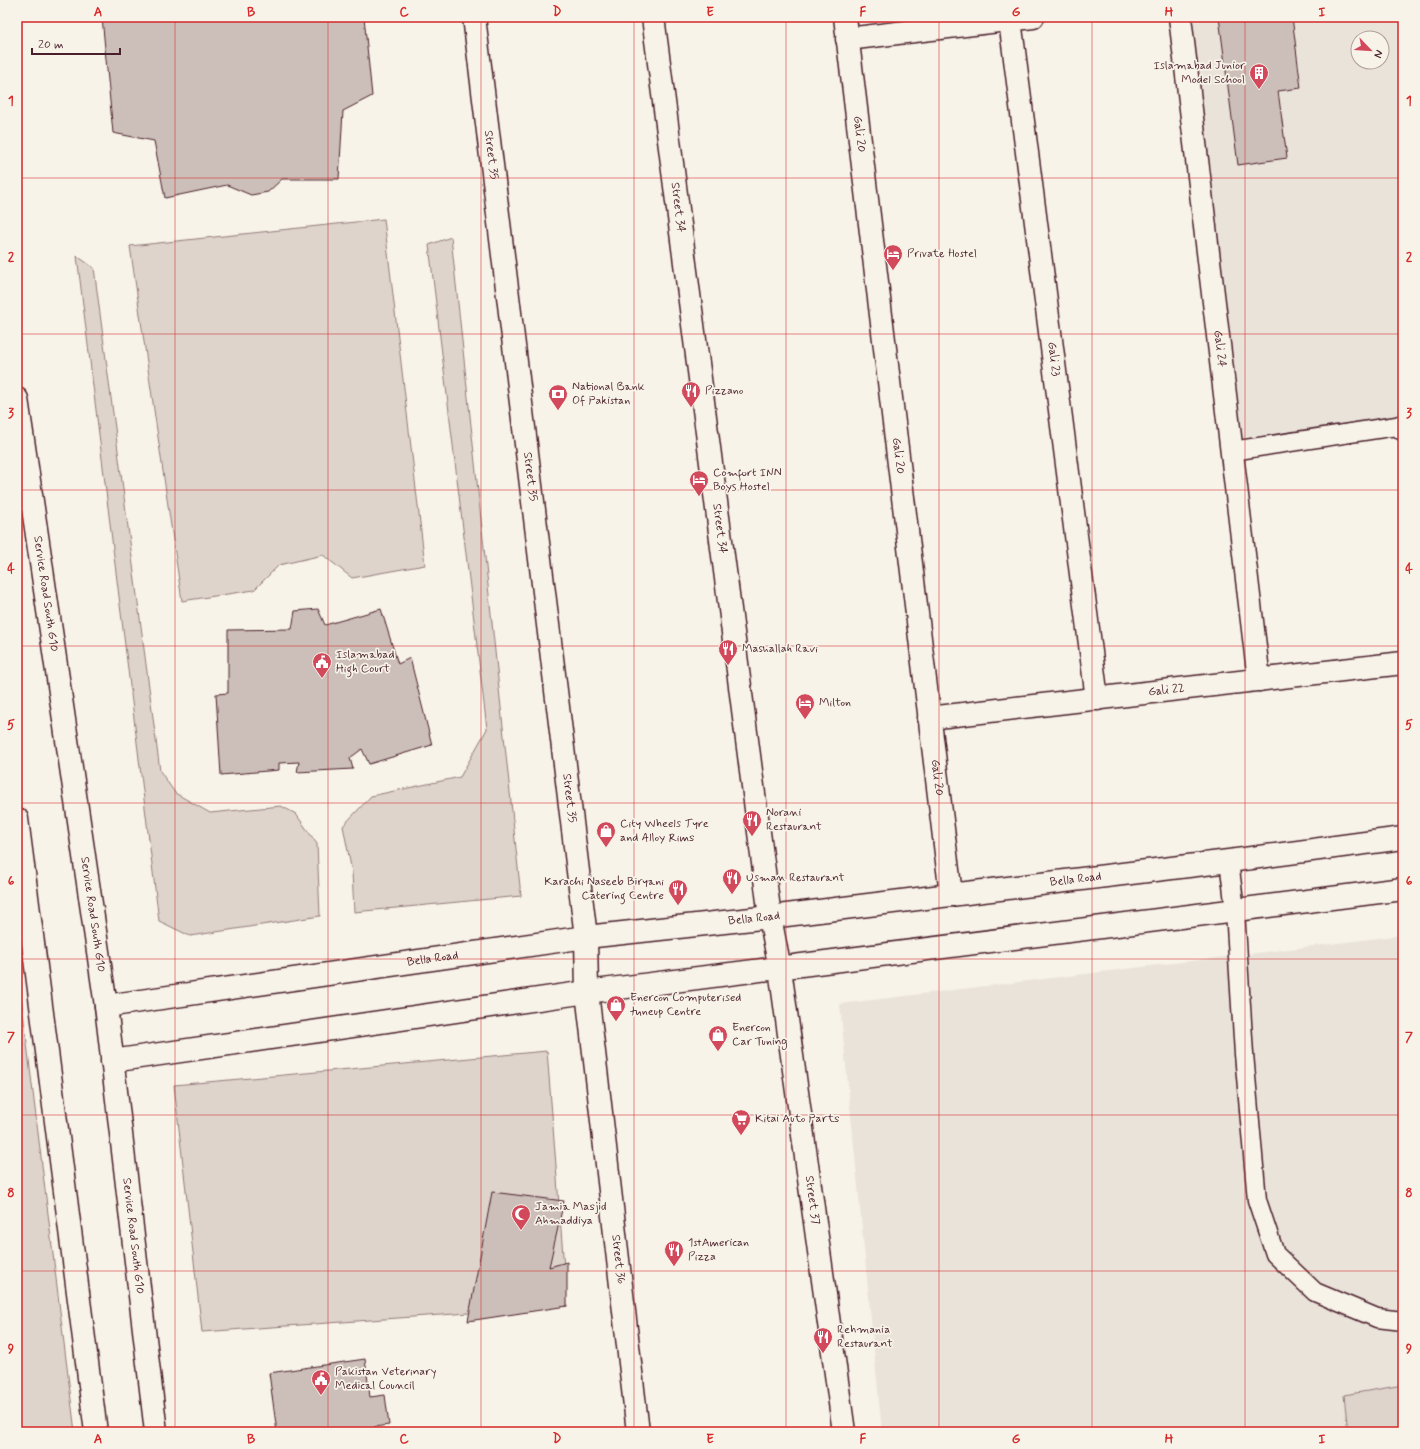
<svg xmlns="http://www.w3.org/2000/svg" width="1420" height="1449" font-family="Mynerve,sans-serif">
	<style>
		.built { fill: #eae3da; fill-rule: evenodd }
		.green { fill: #ded4cc; stroke: #947a7c }
		.building { fill: #ccbfb9; stroke: #4a1f2b }
		.lines { fill: none; stroke-linecap: round; stroke-linejoin: round }
		.service-casing { stroke: #4a1f2b; stroke-width: 21 }
		.minor-casing { stroke: #4a1f2b; stroke-width: 25 }
		.tertiary-casing { stroke: #4a1f2b; stroke-width: 25 }
		.secondary-casing { stroke: #4a1f2b; stroke-width: 25 }
		.service { stroke: #f7f3e8; stroke-width: 18 }
		.minor { stroke: #f7f3e8; stroke-width: 22 }
		.tertiary { stroke: #f7f3e8; stroke-width: 22 }
		.secondary { stroke: #f7f3e8; stroke-width: 22 }
		.grid { fill: none; stroke: #d62828; stroke-width: 1; stroke-opacity: 0.55 }
		.labels { text-anchor: middle; dominant-baseline: central; stroke-width: 3.5; stroke-linejoin: round; paint-order: stroke }
		.poi-label { font-size: 12px; fill: #4a1f2b; stroke: #f7f3e8; text-anchor: start }
		.street-label { font-size: 12px; fill: #4a1f2b; stroke: #f7f3e8 }
		.neatline { fill: none; stroke: #d62828; stroke-width: 1.5 }
		.grid-label { font-size: 13px; text-anchor: middle; font-weight: bold; fill: #d62828 }
	</style>
	<rect width="100%" height="100%" fill="#f7f3e8"/>
	<filter id="ink" filterUnits="userSpaceOnUse"><feTurbulence type="fractalNoise" baseFrequency=".025" numOctaves="2"/><feDisplacementMap in="SourceGraphic" scale="8" xChannelSelector="R" yChannelSelector="G"/><feConvolveMatrix kernelMatrix="1 2 1 2 8 2 1 2 1" color-interpolation-filters="sRGB"/></filter>
	<g filter="url(#ink)">
		<path class="built" d="M 1186,17 L 1403,17 L 1403,417 L 1241,438 ZM 1358,38 L 1382,38 L 1382,62 L 1358,62 Z
			M 1403,935 L 1403,1432 L 882,1432 L 840,1004 Z"/>
		<path class="green" d="M 384,219 L 425,565 L 352,578 L 323,555 L 279,565 L 254,590 L 182,601 L 130,246 Z
			M 451,237 L 521,896 L 354,912 L 352,872 L 343,826 L 371,796 L 460,777 L 487,729 L 429,245 Z
			M 77,256 L 94,268 L 160,771 L 175,793 L 210,813 L 281,806 L 296,814 L 317,844 L 320,916 L 190,936 L 159,921 Z
			M 17,963 L 75,1432 L 17,1432 Z
			M 547,1051 L 567,1306 L 202,1332 L 174,1085 Z
			M 1403,1385 L 1403,1432 L 1348,1432 L 1344,1395 Z"/>
		<path class="building" d="M 102,17 L 364,17 L 372,96 L 343,111 L 339,179 L 282,179 L 268,192 L 251,195 L 227,185 L 165,198 L 154,141 L 113,133 Z
			M 1219,17 L 1292,17 L 1301,88 L 1278,91 L 1287,158 L 1238,165 Z
			M 318,609 L 325,625 L 381,609 L 398,664 L 410,658 L 432,745 L 369,764 L 362,749 L 350,758 L 353,769 L 297,772 L 299,762 L 279,763 L 279,770 L 221,775 L 216,694 L 228,693 L 228,630 L 292,629 L 295,611 Z
			M 492,1192 L 564,1201 L 549,1267 L 567,1262 L 567,1306 L 468,1321 Z
			M 365,1359 L 370,1397 L 385,1395 L 389,1425 L 374,1427 L 375,1432 L 277,1432 L 269,1373 Z"/>
		<g class="lines">
			<g class="service-casing">
				<path id="service" d="M 1232,451 L 1403,425
					M 1229,861 L 1235,910 L 1244,1054 L 1257,1200 L 1275,1254 L 1315,1292 L 1377,1318 L 1403,1321"/>
			</g>
			<g class="minor-casing">
				<g id="minor">
					<path id="s1" d="M 474,17 L 586,937 L 587,992 L 638,1432"/>
					<path id="s2" d="M 653,17 L 770,917 L 780,969 L 844,1432"/>
					<path id="s3" d="M 845,17 L 951,895"/>
					<path id="s4" d="M 1180,17 L 1259,680"/>
					<path id="s5" d="M 1010,20 L 1097,699"/>
					<path d="M 847,39 L 1033,17"/>
					<path d="M 1402,426 L 1403,429"/>
					<path id="s6" d="M 929,718 L 1403,663"/>
				</g>
			</g>
			<g class="tertiary-casing">
				<g id="tertiary">
					<path id="s7" d="M 106,1006 L 586,937 L 770,917 L 1229,861 L 1403,838"/>
					<path d="M 112,1061 L 587,992 L 1403,889"/>
				</g>
			</g>
			<g class="secondary-casing">
				<g id="secondary">
					<path id="s8" d="M 17,399 L 106,1006 L 156,1432"/>
					<path d="M 17,819 L 96,1432"/>
				</g>
			</g>
			<use href="#service" class="service"/>
			<use href="#minor" class="minor"/>
			<use href="#tertiary" class="tertiary"/>
			<use href="#secondary" class="secondary"/>
		</g>
	</g>
	<path class="grid" d="M 175,17 L 175,1432M 328,17 L 328,1432M 481,17 L 481,1432M 634,17 L 634,1432M 786,17 L 786,1432M 939,17 L 939,1432M 1092,17 L 1092,1432M 1245,17 L 1245,1432M 17,178 L 1403,178M 17,334 L 1403,334M 17,490 L 1403,490M 17,646 L 1403,646M 17,803 L 1403,803M 17,959 L 1403,959M 17,1115 L 1403,1115M 17,1271 L 1403,1271"/>
	<defs>
		<g id="building-pin" transform="scale(1)"><path d="M0 17L-7.5 6A9.5 9.5 0 1 1 7.5 6Z" fill="#d1495b" stroke="#f7f3e8"/><path d="M-4-6H4V6H1V3H-1V6H-4ZM-2.5-4.3h1.7v1.8h-1.7ZM.8-4.3h1.7v1.8H.8ZM-2.5-1h1.7V.8h-1.7ZM.8-1h1.7V.8H.8Z" fill="#fff"/></g>
		<g id="hotel-pin" transform="scale(1)"><path d="M0 17L-7.5 6A9.5 9.5 0 1 1 7.5 6Z" fill="#d1495b" stroke="#f7f3e8"/><path d="M-6-4.5h1.5V1H6V5H4.5V3h-9V5H-6ZM-4 0a1.8 1.8 0 1 1 3.6 0ZM.5 0V-2.5h3Q6-2.5 6 0Z" fill="#fff"/></g>
		<g id="restaurant-pin" transform="scale(1)"><path d="M0 17L-7.5 6A9.5 9.5 0 1 1 7.5 6Z" fill="#d1495b" stroke="#f7f3e8"/><path d="M-5-6h1v4h1v-4h1v4h1v-4h1v5L-1.5 .5V6h-2V.5L-5-1ZM5-6V6H3V1.5H1.5Q1.5-4 5-6Z" fill="#fff"/></g>
		<g id="bank-pin" transform="scale(1)"><path d="M0 17L-7.5 6A9.5 9.5 0 1 1 7.5 6Z" fill="#d1495b" stroke="#f7f3e8"/><path d="M-6-4H6V4H-6ZM0-2.3a2.3 2.3 0 1 0 0 4.6a2.3 2.3 0 1 0 0-4.6Z" fill="#fff"/></g>
		<g id="civic-pin" transform="scale(1)"><path d="M0 17L-7.5 6A9.5 9.5 0 1 1 7.5 6Z" fill="#d1495b" stroke="#f7f3e8"/><path d="M-.6-6.5H3V-4.5H.6V-3L4-1V1h2V6H-6V1h2V-1L-.6-3ZM-1.2 2.5V6h2.4V2.5Z" fill="#fff"/></g>
		<g id="shop-pin" transform="scale(1)"><path d="M0 17L-7.5 6A9.5 9.5 0 1 1 7.5 6Z" fill="#d1495b" stroke="#f7f3e8"/><path d="M-5-2.5h2.3a2.7 3.5 0 0 1 5.4 0H5L5.5 6h-11ZM-1.5-2.5h3a1.5 2.3 0 0 0-3 0Z" fill="#fff"/></g>
		<g id="supermarket-pin" transform="scale(1)"><path d="M0 17L-7.5 6A9.5 9.5 0 1 1 7.5 6Z" fill="#d1495b" stroke="#f7f3e8"/><path d="M-6-5.5h2.5l.6 2H6L4.5 2H-2.5L-4.4-4H-6ZM-1.5 3.2a1.3 1.3 0 1 0 .1 0ZM3 3.2a1.3 1.3 0 1 0 .1 0Z" fill="#fff"/></g>
		<g id="mosque-pin" transform="scale(1)"><path d="M0 17L-7.5 6A9.5 9.5 0 1 1 7.5 6Z" fill="#d1495b" stroke="#f7f3e8"/><path d="M3.5-4.9A6 6 0 1 0 3.5 4.9A5 5 0 1 1 3.5-4.9Z" fill="#fff"/></g>
	</defs>
	<g fill-rule="evenodd">
		<use href="#building-pin" x="1259" y="73"/>
		<use href="#hotel-pin" x="893" y="254"/>
		<use href="#restaurant-pin" x="691" y="391"/>
		<use href="#bank-pin" x="558" y="394"/>
		<use href="#hotel-pin" x="699" y="480"/>
		<use href="#restaurant-pin" x="728" y="649"/>
		<use href="#civic-pin" x="322" y="662"/>
		<use href="#hotel-pin" x="805" y="703"/>
		<use href="#restaurant-pin" x="752" y="820"/>
		<use href="#shop-pin" x="606" y="831"/>
		<use href="#restaurant-pin" x="732" y="878"/>
		<use href="#restaurant-pin" x="678" y="889"/>
		<use href="#shop-pin" x="616" y="1005"/>
		<use href="#shop-pin" x="718" y="1035"/>
		<use href="#supermarket-pin" x="741" y="1119"/>
		<use href="#mosque-pin" x="521" y="1214"/>
		<use href="#restaurant-pin" x="674" y="1250"/>
		<use href="#restaurant-pin" x="823" y="1337"/>
		<use href="#civic-pin" x="321" y="1379"/>
	</g>
	<g class="labels">
		<g class="poi-label">
			<text x="1245" y="66" text-anchor="end">Islamabad Junior<tspan x="1245" dy="14">Model School</tspan></text>
			<text x="907" y="254">Private Hostel</text>
			<text x="572" y="387">National Bank<tspan x="572" dy="14">Of Pakistan</tspan></text>
			<text x="705" y="391">Pizzano</text>
			<text x="713" y="473">Comfort INN<tspan x="713" dy="14">Boys Hostel</tspan></text>
			<text x="742" y="649">Mashallah Ravi</text>
			<text x="336" y="655">Islamabad<tspan x="336" dy="14">High Court</tspan></text>
			<text x="819" y="703">Milton</text>
			<text x="766" y="813">Norani<tspan x="766" dy="14">Restaurant</tspan></text>
			<text x="620" y="824">City Wheels Tyre<tspan x="620" dy="14">and Alloy Rims</tspan></text>
			<text x="746" y="878">Usman Restaurant</text>
			<text x="664" y="882" text-anchor="end">Karachi Naseeb Biryani<tspan x="664" dy="14">Catering Centre</tspan></text>
			<text x="630" y="998">Enercon Computerised<tspan x="630" dy="14">tuneup Centre</tspan></text>
			<text x="732" y="1028">Enercon<tspan x="732" dy="14">Car Tuning</tspan></text>
			<text x="755" y="1119">Kitai Auto Parts</text>
			<text x="535" y="1207">Jamia Masjid<tspan x="535" dy="14">Ahmaddiya</tspan></text>
			<text x="688" y="1243">1stAmerican<tspan x="688" dy="14">Pizza</tspan></text>
			<text x="837" y="1330">Rehmania<tspan x="837" dy="14">Restaurant</tspan></text>
			<text x="335" y="1372">Pakistan Veterinary<tspan x="335" dy="14">Medical Council</tspan></text>
		</g>
		<g class="street-label">
			<text stroke="none"><textPath href="#s3" startOffset="118">Gali 20</textPath></text>
			<text stroke="none"><textPath href="#s1" startOffset="139">Street 35</textPath></text>
			<text stroke="none"><textPath href="#s2" startOffset="192">Street 34</textPath></text>
			<text stroke="none"><textPath href="#s4" startOffset="334">Gali 24</textPath></text>
			<text stroke="none"><textPath href="#s5" startOffset="342">Gali 23</textPath></text>
			<text stroke="none"><textPath href="#s3" startOffset="442">Gali 20</textPath></text>
			<text stroke="none"><textPath href="#s1" startOffset="463">Street 35</textPath></text>
			<text stroke="none"><textPath href="#s2" startOffset="516">Street 34</textPath></text>
			<text stroke="none"><textPath href="#s8" startOffset="197">Service Road South G10</textPath></text>
			<text stroke="none"><textPath href="#s6" startOffset="239">Gali 22</textPath></text>
			<text stroke="none"><textPath href="#s3" startOffset="766">Gali 20</textPath></text>
			<text stroke="none"><textPath href="#s1" startOffset="787">Street 35</textPath></text>
			<text stroke="none"><textPath href="#s7" startOffset="978">Bella Road</textPath></text>
			<text stroke="none"><textPath href="#s8" startOffset="521">Service Road South G10</textPath></text>
			<text stroke="none"><textPath href="#s7" startOffset="654">Bella Road</textPath></text>
			<text stroke="none"><textPath href="#s7" startOffset="330">Bella Road</textPath></text>
			<text stroke="none"><textPath href="#s2" startOffset="1194">Street 37</textPath></text>
			<text stroke="none"><textPath href="#s8" startOffset="845">Service Road South G10</textPath></text>
			<text stroke="none"><textPath href="#s1" startOffset="1251">Street 36</textPath></text>
		</g>
	</g>
	<rect width="1420" height="1449" fill="none" stroke="#f7f3e8" stroke-width="44"/>
	<g transform="translate(1370 50) rotate(115)"><circle r="19" fill="#f7f3e8" stroke="#b29e9c"/>
	<path d="M0-3L7 15L0 10L-7 15Z" fill="#d1495b"/>
	<text y="-6" font-size="11" font-weight="bold" text-anchor="middle" fill="#4a1f2b">N</text>
	</g>
	<path d="M32 48v6h88v-6" fill="none" stroke="#4a1f2b" stroke-width="2"/>
	<text x="38" y="48" font-size="12" fill="#4a1f2b" stroke="#f7f3e8" stroke-width="3" paint-order="stroke">20 m</text>
	<rect x="22" y="22" width="1376" height="1405" class="neatline"/>
	<g class="grid-label">
		<text x="98" y="16">A</text>
		<text x="251" y="16">B</text>
		<text x="404" y="16">C</text>
		<text x="557" y="16">D</text>
		<text x="710" y="16">E</text>
		<text x="863" y="16">F</text>
		<text x="1016" y="16">G</text>
		<text x="1169" y="16">H</text>
		<text x="1322" y="16">I</text>
		<text x="11" y="105">1</text>
		<text x="1409" y="105">1</text>
		<text x="11" y="261">2</text>
		<text x="1409" y="261">2</text>
		<text x="11" y="417">3</text>
		<text x="1409" y="417">3</text>
		<text x="11" y="573">4</text>
		<text x="1409" y="573">4</text>
		<text x="11" y="729">5</text>
		<text x="1409" y="729">5</text>
		<text x="11" y="885">6</text>
		<text x="1409" y="885">6</text>
		<text x="11" y="1041">7</text>
		<text x="1409" y="1041">7</text>
		<text x="11" y="1197">8</text>
		<text x="1409" y="1197">8</text>
		<text x="11" y="1353">9</text>
		<text x="1409" y="1353">9</text>
		<text x="98" y="1443">A</text>
		<text x="251" y="1443">B</text>
		<text x="404" y="1443">C</text>
		<text x="557" y="1443">D</text>
		<text x="710" y="1443">E</text>
		<text x="863" y="1443">F</text>
		<text x="1016" y="1443">G</text>
		<text x="1169" y="1443">H</text>
		<text x="1322" y="1443">I</text>
	</g>
</svg>
